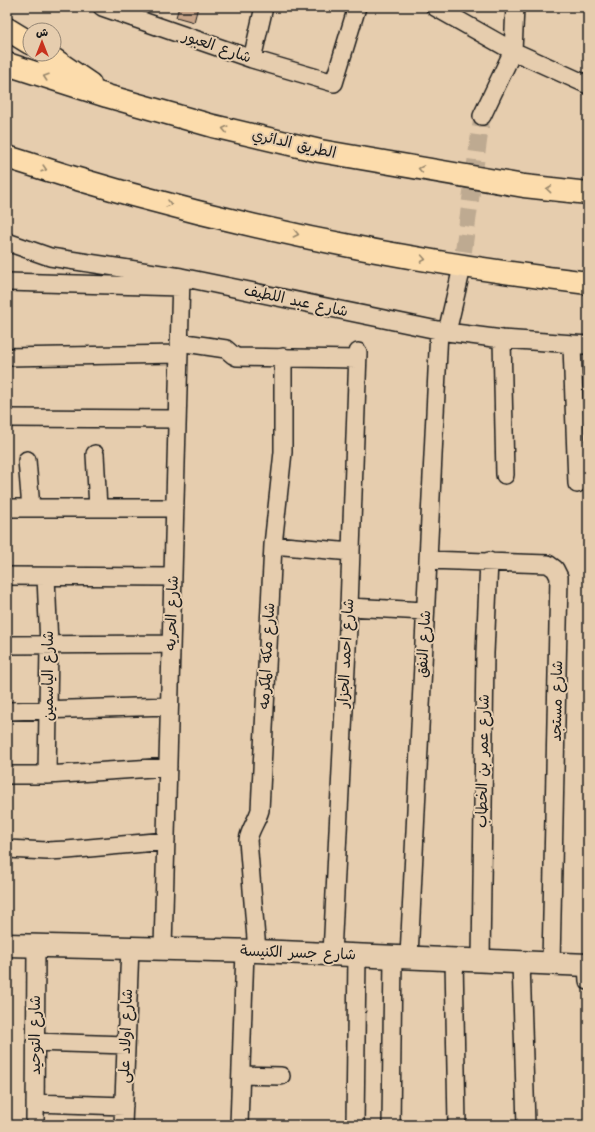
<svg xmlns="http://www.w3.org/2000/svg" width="595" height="1132" font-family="'Architects Daughter','Playpen Sans Arabic',sans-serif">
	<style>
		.building { fill: #c8a488; stroke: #1c1c1c }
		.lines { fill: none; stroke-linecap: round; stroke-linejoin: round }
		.street-tunnel { stroke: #beaa91; stroke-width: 17; stroke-dasharray: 17 8; stroke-linecap: butt }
		.street-casing { stroke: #1c1c1c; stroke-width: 20 }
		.secondary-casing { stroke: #1c1c1c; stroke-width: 25 }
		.highway-casing { stroke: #1c1c1c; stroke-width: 25 }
		.street { stroke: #e6cdae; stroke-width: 17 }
		.secondary { stroke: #e6cdae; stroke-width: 22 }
		.highway { stroke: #fcdcac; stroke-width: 22 }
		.oneway { stroke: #97866b }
		.labels { text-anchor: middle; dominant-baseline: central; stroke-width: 4; stroke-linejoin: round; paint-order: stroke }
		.street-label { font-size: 15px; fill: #1c1c1c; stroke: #e6cdae }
	</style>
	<rect width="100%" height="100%" fill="#e6cdae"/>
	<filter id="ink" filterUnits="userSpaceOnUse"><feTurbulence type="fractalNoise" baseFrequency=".025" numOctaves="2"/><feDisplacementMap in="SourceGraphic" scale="8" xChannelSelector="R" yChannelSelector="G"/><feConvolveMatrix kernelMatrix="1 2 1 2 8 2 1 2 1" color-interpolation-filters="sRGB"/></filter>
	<g filter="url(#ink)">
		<path class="building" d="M 179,7 L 198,7 L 194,22 L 176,17 Z"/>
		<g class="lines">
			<path class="street-tunnel" d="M 460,276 L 482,116"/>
			<g class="street-casing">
				<path id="street" d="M 102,7 L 252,59 L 334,83 L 357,7
					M 435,7 L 513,51 L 588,85
					M 252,59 L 264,7
					M 482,116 L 513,51 L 515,7
					M 7,242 L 50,257 L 181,277 L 447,332 L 502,339 L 588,345
					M 7,282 L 180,287
					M 447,332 L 460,276
					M 502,339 L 505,475
					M 179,342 L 226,349 L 233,355 L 237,357 L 357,359
					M 572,345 L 577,484
					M 7,357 L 179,354
					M 7,418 L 177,419
					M 95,454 L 98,508
					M 27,460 L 31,508
					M 7,508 L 175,508
					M 273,545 L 351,552
					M 428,560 L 548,564 L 555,569 L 559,577 L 551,963
					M 7,576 L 173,577
					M 46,577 L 49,645 L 47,775
					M 349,607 L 425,611
					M 7,645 L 171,644
					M 7,711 L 169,706
					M 7,775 L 47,775 L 168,767
					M 7,849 L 47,851 L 67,850 L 166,841
					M 163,948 L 181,277
					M 257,951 L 248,840 C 250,829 257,821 260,810 L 273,545 L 283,452 L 283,357
					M 332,954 L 349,607 L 358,352
					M 409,957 L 439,330
					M 454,959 L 457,1125
					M 481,960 L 485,653 L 489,561
					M 521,962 L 526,1125
					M 587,964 L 588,981
					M 35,1042 L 126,1045
					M 241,1075 L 281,1076
					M 35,1103 L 124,1106
					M 35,1125 L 36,945
					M 123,1125 L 130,947
					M 239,1125 L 245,951
					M 355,1125 L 357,955
					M 391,1125 L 393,957"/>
			</g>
			<g class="secondary-casing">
				<path id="secondary" d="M 7,945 L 257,951 L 588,965"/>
			</g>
			<g class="highway-casing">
				<path id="highway" d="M 7,29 L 30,43
					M 46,54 L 90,84
					M 7,64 L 107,96 L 213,126 L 320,151 L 524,186 L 588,193
					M 7,157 C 196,219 391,260 588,283"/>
			</g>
			<use href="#street" class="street"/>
			<use href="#secondary" class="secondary"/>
			<use href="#highway" class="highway"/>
		</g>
		<defs><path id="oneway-chevron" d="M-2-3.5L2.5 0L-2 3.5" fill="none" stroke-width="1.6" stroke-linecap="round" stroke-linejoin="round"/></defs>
		<g class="oneway">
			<use href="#oneway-chevron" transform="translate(46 77) rotate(-162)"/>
			<use href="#oneway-chevron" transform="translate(225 129) rotate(-167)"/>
			<use href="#oneway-chevron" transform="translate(44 169) rotate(17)"/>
			<use href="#oneway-chevron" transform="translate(421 169) rotate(-170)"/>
			<use href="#oneway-chevron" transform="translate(549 189) rotate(-174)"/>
			<use href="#oneway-chevron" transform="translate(169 204) rotate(15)"/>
			<use href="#oneway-chevron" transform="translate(296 234) rotate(12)"/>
			<use href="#oneway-chevron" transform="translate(423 259) rotate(10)"/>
		</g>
	</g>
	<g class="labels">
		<g class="street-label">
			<text transform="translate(217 47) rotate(19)">شارع العبور</text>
			<text transform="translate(294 144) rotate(13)">الطريق الدائري</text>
			<text transform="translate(296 301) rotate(12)">شارع عبد اللطيف</text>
			<text transform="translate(172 613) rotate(-88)">شارع الحريه</text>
			<text transform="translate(424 644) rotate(-87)">شارع النفق</text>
			<text transform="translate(346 653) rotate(-87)">شارع احمد الجزار</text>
			<text transform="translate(267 656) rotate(-87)">شارع مكه المكرمه</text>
			<text transform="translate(48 676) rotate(-90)">شارع الياسمين</text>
			<text transform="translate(557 701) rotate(-89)">شارع مستجد</text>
			<text transform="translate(483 761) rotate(-89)">شارع عمر بن الخطاب</text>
			<text transform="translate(298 953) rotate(2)">شارع جسر الكنيسة</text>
			<text transform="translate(35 1035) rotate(-90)">شارع التوحيد</text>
			<text transform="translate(126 1036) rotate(-88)">شارع اولاد على</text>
		</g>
	</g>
	<rect width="595" height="1132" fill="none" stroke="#e6cdae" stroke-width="24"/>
	<rect x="12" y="12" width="571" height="1108" fill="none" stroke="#1c1c1c" stroke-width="1.5" filter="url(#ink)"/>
	<g transform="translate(42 42)"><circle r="19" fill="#e6cdae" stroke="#958674"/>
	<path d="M0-3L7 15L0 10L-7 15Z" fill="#c8321e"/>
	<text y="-6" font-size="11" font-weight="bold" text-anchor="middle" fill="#1c1c1c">ش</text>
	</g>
</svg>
